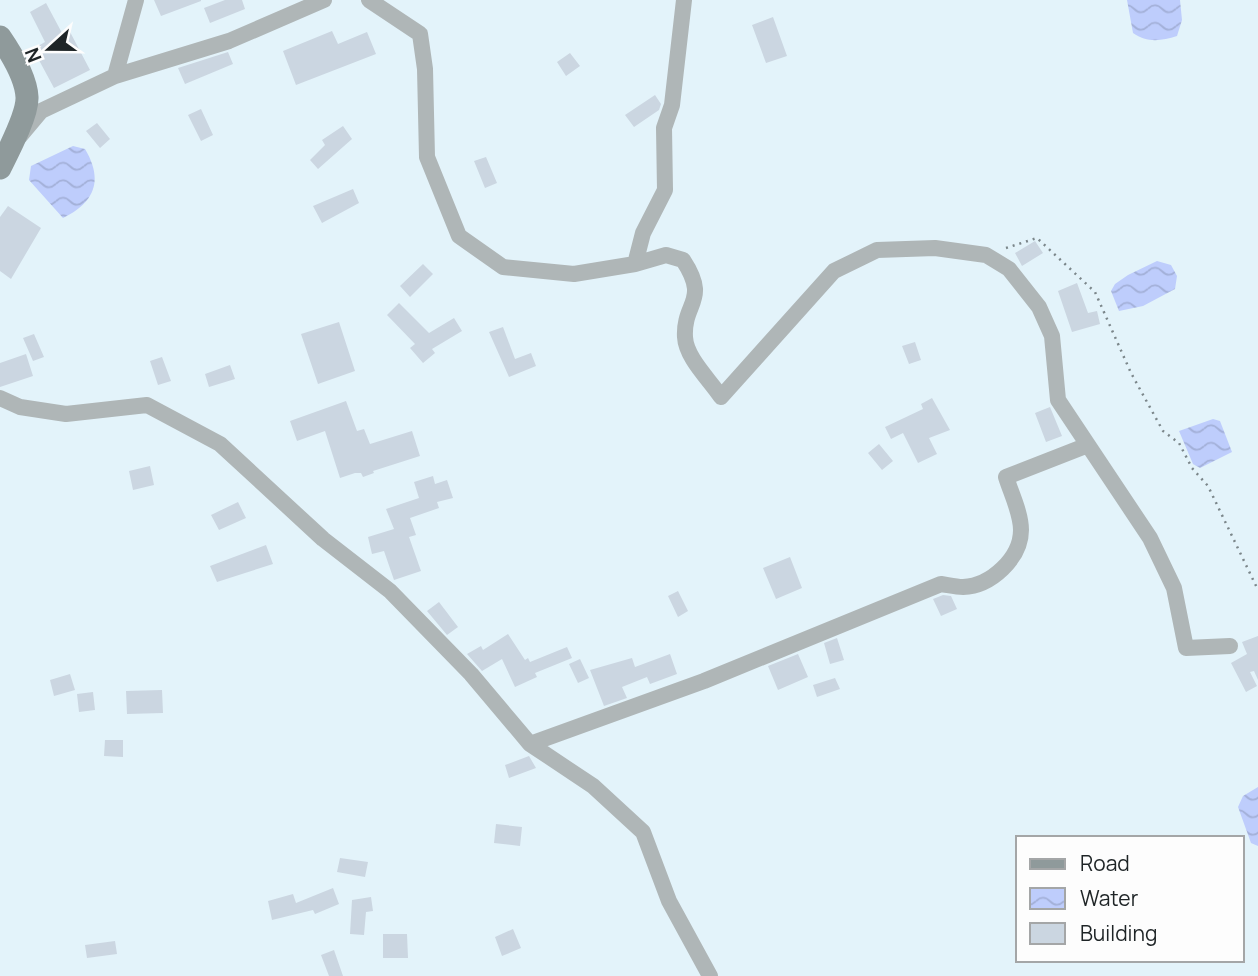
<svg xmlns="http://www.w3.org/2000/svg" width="1258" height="976" font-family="Manrope,sans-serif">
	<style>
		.water { fill: url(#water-waves) }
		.building { fill: #cbd6e1 }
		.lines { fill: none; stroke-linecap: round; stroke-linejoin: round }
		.path { stroke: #7b868a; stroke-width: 2.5; stroke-dasharray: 2 5; stroke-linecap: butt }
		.minor { stroke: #afb6b7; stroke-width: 16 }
		.secondary { stroke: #8f9a9b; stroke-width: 23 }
	</style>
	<defs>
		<pattern id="water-waves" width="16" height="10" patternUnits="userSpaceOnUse" patternTransform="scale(1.75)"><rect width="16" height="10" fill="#becdfc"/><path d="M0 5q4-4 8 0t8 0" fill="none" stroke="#a3b0d8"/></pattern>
	</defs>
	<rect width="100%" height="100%" fill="#e3f3fa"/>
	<path class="water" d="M 1127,0 L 1180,0 L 1182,20 L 1177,36 C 1161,41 1147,43 1133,33 Z
		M 73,146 L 85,149 C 103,179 96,202 63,218 L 29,180 L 31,166 Z
		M 1157,261 L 1171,265 L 1177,276 L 1175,289 L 1143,306 L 1119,311 L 1111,291 L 1115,284 L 1128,275 Z
		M 1213,419 L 1220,421 L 1232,452 L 1200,468 L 1193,464 L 1179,431 Z
		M 1258,787 L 1258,846 L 1251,843 L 1238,807 L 1243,796 Z"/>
	<path class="building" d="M 154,0 L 201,0 L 201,1 L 161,16 Z
		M 225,0 L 242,0 L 245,9 L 210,23 L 204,8 Z
		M 46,3 L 62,33 L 69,30 L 90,70 L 54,88 L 33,49 L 45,42 L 30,12 Z
		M 773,17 L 787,56 L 766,63 L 752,25 Z
		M 332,31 L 338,44 L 367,32 L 376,54 L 296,85 L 283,51 Z
		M 228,52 L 233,64 L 185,84 L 178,68 Z
		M 570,53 L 580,66 L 566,76 L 557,62 Z
		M 655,95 L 661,104 L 659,110 L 634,127 L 625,115 Z
		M 201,109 L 213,135 L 201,141 L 188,115 Z
		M 97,123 L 110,139 L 100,148 L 86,131 Z
		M 343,126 L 352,139 L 318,169 L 310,160 L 325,145 L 322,140 Z
		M 486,157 L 497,183 L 485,188 L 474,161 Z
		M 353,189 L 359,203 L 322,223 L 313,206 Z
		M 8,206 L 41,228 L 11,279 L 0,271 L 0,217 Z
		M 1035,241 L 1043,253 L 1022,266 L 1015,253 Z
		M 423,264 L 433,274 L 410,297 L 400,286 Z
		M 1077,283 L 1088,313 L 1097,311 L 1100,324 L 1072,332 L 1058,291 Z
		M 399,303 L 429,333 L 454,318 L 462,331 L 432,349 L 435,353 L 423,363 L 410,348 L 415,344 L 387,315 Z
		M 339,322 L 355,371 L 318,384 L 301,334 Z
		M 503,327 L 515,359 L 531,353 L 536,366 L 509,377 L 489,332 Z
		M 34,334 L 44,357 L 33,361 L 23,338 Z
		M 915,342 L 921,360 L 909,364 L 902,346 Z
		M 26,354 L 33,376 L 0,387 L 0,363 Z
		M 162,357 L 171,381 L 158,385 L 150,361 Z
		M 230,365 L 235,379 L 209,387 L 205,374 Z
		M 932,398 L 950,430 L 929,438 L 937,454 L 918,463 L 903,433 L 891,439 L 885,427 L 923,409 L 921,404 Z
		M 346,401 L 357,431 L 364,429 L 370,444 L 412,431 L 420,456 L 373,471 L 374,473 L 363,477 L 361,473 L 355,473 L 340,478 L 325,431 L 297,441 L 290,421 Z
		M 1050,407 L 1062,436 L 1046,442 L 1035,413 Z
		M 879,444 L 893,461 L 882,470 L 868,453 Z
		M 150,466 L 154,485 L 133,490 L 129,471 Z
		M 433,476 L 435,484 L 447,480 L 453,498 L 437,502 L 439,508 L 410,518 L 416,535 L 409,537 L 421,571 L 394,580 L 384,551 L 372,554 L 368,537 L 394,529 L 386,509 L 419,498 L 414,482 Z
		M 238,502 L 246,518 L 219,530 L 211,515 Z
		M 266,545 L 273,564 L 217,582 L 210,566 Z
		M 790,557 L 802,588 L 776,599 L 763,568 Z
		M 678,591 L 688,611 L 678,617 L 668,596 Z
		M 943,595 L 951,596 L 957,609 L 941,616 L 933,599 Z
		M 439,602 L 458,627 L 447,635 L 427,611 Z
		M 508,634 L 525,660 L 528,658 L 530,662 L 567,647 L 572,658 L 535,673 L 537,677 L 515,687 L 502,659 L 482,671 L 467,654 L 481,646 L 483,650 Z
		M 1258,636 L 1258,680 L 1254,671 L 1250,672 L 1257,686 L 1246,692 L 1231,663 L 1247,654 L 1242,642 Z
		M 837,638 L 844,660 L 830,664 L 824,643 Z
		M 670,654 L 677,674 L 650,684 L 647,677 L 622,687 L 627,698 L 604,706 L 590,670 L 632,658 L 635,667 Z
		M 798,654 L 808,677 L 778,690 L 768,666 Z
		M 580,659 L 589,678 L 578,683 L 569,664 Z
		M 70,674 L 75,690 L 54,696 L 50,680 Z
		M 835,678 L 840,689 L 817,697 L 813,685 Z
		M 162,690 L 163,713 L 127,714 L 126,691 Z
		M 93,692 L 95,710 L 79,712 L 77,694 Z
		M 105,740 L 123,740 L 123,757 L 104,756 Z
		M 529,756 L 536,768 L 509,778 L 505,765 Z
		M 496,824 L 522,827 L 520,846 L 494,843 Z
		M 340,858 L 368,862 L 365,877 L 337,872 Z
		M 333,888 L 339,904 L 315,914 L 313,910 L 272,920 L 268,901 L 293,894 L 296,903 Z
		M 371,897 L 373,911 L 366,912 L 364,935 L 350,934 L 352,900 Z
		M 513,929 L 521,948 L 502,956 L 495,937 Z
		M 383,934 L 407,934 L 408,958 L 383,958 Z
		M 115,941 L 117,954 L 87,958 L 85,945 Z
		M 334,950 L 343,976 L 329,976 L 321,955 Z"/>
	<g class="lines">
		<path class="path" d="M 1006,248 L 1037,238 L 1095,292 L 1131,373 L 1163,431 L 1179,443 L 1192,468 L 1208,486 L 1258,590"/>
		<path class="minor" d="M 369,0 L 420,34 L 425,69 L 427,157 L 459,236 L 503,267 L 574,274 L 635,264 L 666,255 L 683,260 C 710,301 683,302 685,337 C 686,358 710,380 721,397 L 834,271 L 877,250 L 935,248 L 986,255 L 1009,269 L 1039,307 L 1052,336 L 1058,400 L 1150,538 L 1174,588 L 1186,648 L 1230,646
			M 115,76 L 136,0
			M 20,136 L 41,111 L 115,76 L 229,41 L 324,0
			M 635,264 L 643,233 L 665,190 L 664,128 L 672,105 L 684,0
			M 0,398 L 20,407 L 66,414 L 147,405 L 220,444 L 323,539 L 390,591 L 471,674 L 530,744 L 593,786 L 643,832 L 669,901 L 710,976
			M 530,744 L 704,681 L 941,584 C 948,585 956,587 963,587 C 991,586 1021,558 1021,530 C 1021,513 1011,493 1006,477 L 1088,445"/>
		<path class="secondary" d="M 0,37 C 11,53 26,77 27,97 C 28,114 8,152 0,168"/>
	</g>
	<rect x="1016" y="836" width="228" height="126" fill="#fdfdfd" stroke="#a4a6a7" stroke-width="2"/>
	<rect x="1030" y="859" width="35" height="10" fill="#8f9a9b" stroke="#a4a6a7" stroke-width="2"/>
	<text x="1080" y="871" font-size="21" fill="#1e2426">Road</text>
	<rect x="1030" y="888" width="35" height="21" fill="url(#water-waves)" stroke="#a4a6a7" stroke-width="2"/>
	<text x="1080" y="906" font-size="21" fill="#1e2426">Water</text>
	<rect x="1030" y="923" width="35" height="21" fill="#cbd6e1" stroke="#a4a6a7" stroke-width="2"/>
	<text x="1080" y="941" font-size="21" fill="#1e2426">Building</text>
	<g transform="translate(49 49) rotate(249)" stroke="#fdfdfd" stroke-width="5" paint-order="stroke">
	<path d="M0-5L12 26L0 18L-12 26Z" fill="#1e2426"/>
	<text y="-10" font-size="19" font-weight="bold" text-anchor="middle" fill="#1e2426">N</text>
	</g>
</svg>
